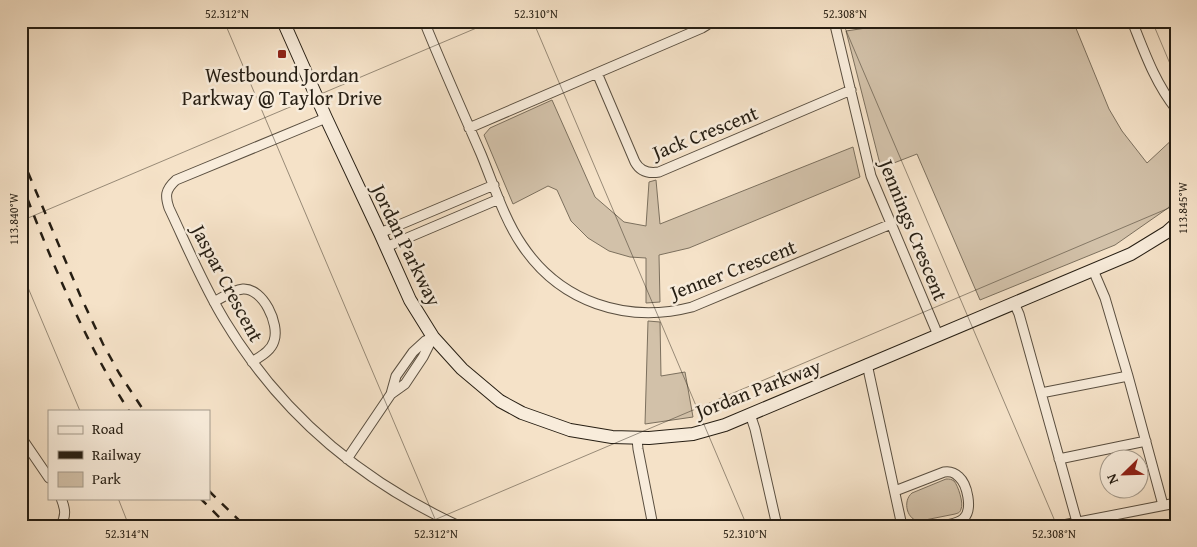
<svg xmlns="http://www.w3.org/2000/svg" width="1197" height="547" font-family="'Gentium Book Plus',serif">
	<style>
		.green { fill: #d2c1a9; stroke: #7c705e }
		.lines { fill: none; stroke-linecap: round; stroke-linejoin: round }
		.street-casing { stroke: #5a4f40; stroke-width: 11 }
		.secondary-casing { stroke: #261e13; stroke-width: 14 }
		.street { stroke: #f8ecdb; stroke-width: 9 }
		.secondary { stroke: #f8ecdb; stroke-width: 12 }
		.rail { stroke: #261e13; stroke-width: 2.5; stroke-dasharray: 9 9; stroke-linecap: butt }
		.ticks { fill: none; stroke: #261e13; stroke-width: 1; stroke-opacity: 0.45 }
		.poi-dot { fill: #8f2418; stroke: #f8ecdb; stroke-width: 2 }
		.labels { text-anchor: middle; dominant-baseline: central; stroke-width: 5; stroke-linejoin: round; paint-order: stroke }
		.poi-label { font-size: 20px; fill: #261e13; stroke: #f8ecdb }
		.street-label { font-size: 20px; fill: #261e13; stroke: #f8ecdb }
		.neatline { fill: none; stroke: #261e13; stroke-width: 2 }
		.ticks-label { font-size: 12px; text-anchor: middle; fill: #261e13 }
	</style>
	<rect width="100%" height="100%" fill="#f5e2c8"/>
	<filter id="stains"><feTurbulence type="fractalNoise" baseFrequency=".004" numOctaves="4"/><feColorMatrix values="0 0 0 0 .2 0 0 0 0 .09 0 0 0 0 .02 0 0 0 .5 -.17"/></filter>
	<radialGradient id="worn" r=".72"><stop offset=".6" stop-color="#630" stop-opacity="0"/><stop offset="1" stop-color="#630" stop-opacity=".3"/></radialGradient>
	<path class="green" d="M 913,21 L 1073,21 L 1109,109 L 1122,131 L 1147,163 L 1176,136 L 1176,199 L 1168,208 L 1115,245 L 980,300 L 917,154 L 881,168 L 846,31 Z
		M 552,100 L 595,197 L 624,222 L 646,226 L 649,182 L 656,180 L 660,224 L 853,147 L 860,177 L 689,248 L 659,255 L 660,302 L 646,303 L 646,258 L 630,257 L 609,251 L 588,238 L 571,221 L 557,190 L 548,186 L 513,204 L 484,135 L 490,128 Z
		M 648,321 L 660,322 L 661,376 L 685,372 L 693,417 L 645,424 Z
		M 946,479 C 950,479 951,479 954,481 C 958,485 964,504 961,509 C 960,513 958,513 955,514 L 920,521 C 907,521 902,501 912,493 Z"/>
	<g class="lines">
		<g class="street-casing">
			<path id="street" d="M 424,21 C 442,66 462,110 481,154 C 493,183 504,219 522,245 C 560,302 626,324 692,307 L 891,224
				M 834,21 L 871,176 L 938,335
				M 1132,21 C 1144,51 1155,83 1176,109
				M 597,73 L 635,162 C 640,171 648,174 659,172 L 851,90
				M 326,118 L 176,180 C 165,190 165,196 169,208 C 187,246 203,285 225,321 C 281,414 361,481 459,526
				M 469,128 L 702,28 L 707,25 L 709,21
				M 380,233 L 494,185
				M 386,247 L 499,199
				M 1093,270 L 1105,298 L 1128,376 L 1163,505
				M 214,302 C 223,297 233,290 243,289 C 263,288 280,324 274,341 C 271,351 261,356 252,362
				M 1014,303 L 1019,314 L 1077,522
				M 867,364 L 902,526
				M 1041,393 L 1128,376
				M 391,394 L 396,376 L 413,352 L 425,341 L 433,337
				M 750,414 L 755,429 L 777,526
				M 21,437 L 49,478
				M 637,439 L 638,449 L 653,526
				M 347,459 L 391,394 L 405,384 L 423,357 L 433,337
				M 1059,459 L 1146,441
				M 895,491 L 944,472 C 950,471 954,472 959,477 C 967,484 973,509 964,518 C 959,524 949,524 942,526
				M 60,526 C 67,516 65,508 61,498
				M 1058,526 L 1176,503"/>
		</g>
		<g class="secondary-casing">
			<path id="secondary" d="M 283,21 L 326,118 L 380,233 L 410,300 L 433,337 L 462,369 L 500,401 L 522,413 L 570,430 L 612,437 L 649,438 L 693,434 L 725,425 L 1131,254 L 1167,232 L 1176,224
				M 21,23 L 25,21"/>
		</g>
		<use href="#street" class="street"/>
		<use href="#secondary" class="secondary"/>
		<path class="rail" d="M 21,156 L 80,295 L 103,344 L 119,373 L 144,411
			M 21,182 C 51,261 84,340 129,411
			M 209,491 L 245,526
			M 200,498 L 228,526
			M 89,524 L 104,526"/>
	</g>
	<path class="ticks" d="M 224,21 L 438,526M 533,21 L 747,526M 842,21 L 1057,526M 1152,21 L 1176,78M 21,221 L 493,21M 21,271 L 80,411M 118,498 L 129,526M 420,526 L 1176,205"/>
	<rect class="poi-dot" x="277" y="49" width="10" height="10" rx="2.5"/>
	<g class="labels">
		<g class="poi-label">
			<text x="282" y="74">Westbound Jordan<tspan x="282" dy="23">Parkway @ Taylor Drive</tspan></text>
		</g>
		<g class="street-label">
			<text transform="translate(705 132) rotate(-22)">Jack Crescent</text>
			<text transform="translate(914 230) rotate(68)">Jennings Crescent</text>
			<text transform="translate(407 245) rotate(64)">Jordan Parkway</text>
			<text transform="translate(733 269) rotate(-21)">Jenner Crescent</text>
			<text transform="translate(228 283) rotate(62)">Jaspar Crescent</text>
			<text transform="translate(758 388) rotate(-21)">Jordan Parkway</text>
		</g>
	</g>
	<rect width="1197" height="547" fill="none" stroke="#f5e2c8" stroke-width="55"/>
	<rect x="48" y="410" width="162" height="90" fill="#f8ecdb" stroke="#a49a8b"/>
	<rect x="58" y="426" width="25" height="8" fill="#f8ecdb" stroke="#a49a8b"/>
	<text x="92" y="434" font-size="15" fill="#261e13">Road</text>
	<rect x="58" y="451" width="25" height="8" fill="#261e13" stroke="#a49a8b"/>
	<text x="92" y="460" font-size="15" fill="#261e13">Railway</text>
	<rect x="58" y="472" width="25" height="15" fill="#d2c1a9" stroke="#a49a8b"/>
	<text x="92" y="484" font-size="15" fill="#261e13">Park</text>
	<g transform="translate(1124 474) rotate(247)"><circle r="24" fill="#f8ecdb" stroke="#a49a8b"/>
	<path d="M0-4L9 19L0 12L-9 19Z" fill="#8f2418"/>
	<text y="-8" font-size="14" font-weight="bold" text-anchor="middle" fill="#261e13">N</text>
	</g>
	<rect x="28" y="28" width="1142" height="492" class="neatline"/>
	<g class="ticks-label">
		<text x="227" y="18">52.312°N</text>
		<text x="536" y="18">52.310°N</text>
		<text x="845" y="18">52.308°N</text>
		<text transform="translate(1183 208) rotate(-90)" y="4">113.845°W</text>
		<text transform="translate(14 219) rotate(-90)" y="4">113.840°W</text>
		<text x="127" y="538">52.314°N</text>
		<text x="436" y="538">52.312°N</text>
		<text x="745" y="538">52.310°N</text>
		<text x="1054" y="538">52.308°N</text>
	</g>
	<rect width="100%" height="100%" filter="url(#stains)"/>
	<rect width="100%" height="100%" fill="url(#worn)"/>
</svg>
